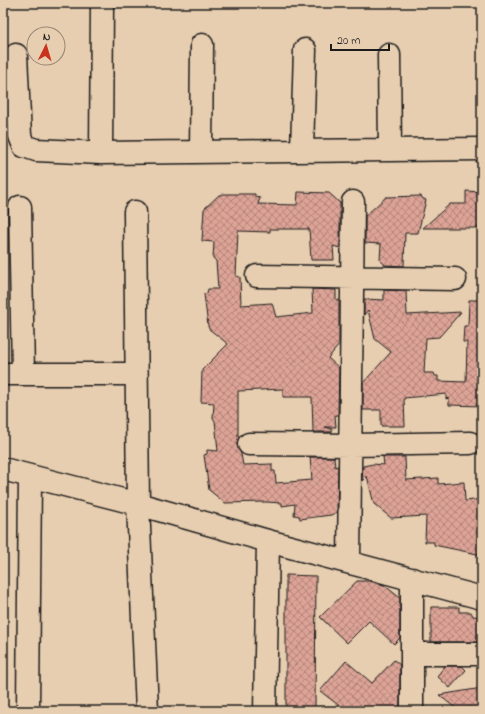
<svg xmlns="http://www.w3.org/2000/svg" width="485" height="714" font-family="'Indie Flower',sans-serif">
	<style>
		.building { fill: url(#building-cross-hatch); stroke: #1c1c1c }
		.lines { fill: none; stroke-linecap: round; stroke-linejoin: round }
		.minor-casing { stroke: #1c1c1c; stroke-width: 25 }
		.minor { stroke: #e8ceb0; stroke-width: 22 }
	</style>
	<defs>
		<pattern id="building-cross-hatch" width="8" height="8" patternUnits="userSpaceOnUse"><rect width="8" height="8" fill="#dca396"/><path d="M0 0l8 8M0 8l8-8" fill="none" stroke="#b2847a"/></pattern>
	</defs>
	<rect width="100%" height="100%" fill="#e8ceb0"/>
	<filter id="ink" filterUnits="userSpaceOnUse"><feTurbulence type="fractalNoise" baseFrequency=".025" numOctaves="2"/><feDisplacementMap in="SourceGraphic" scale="8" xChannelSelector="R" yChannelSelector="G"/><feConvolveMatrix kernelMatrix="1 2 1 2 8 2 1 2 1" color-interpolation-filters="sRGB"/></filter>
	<g filter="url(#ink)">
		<path class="building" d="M 466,191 L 482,192 L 482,228 L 423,228 L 450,204 L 466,204 Z
			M 298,192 L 329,193 L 340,203 L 340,248 L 333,246 L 334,260 L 311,260 L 309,229 L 270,229 L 270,232 L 238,231 L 236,276 L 240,277 L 241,305 L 272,303 L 276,317 L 313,313 L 312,289 L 336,290 L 336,300 L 339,300 L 339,345 L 328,358 L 339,368 L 338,415 L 335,415 L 336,427 L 325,427 L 332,429 L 332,432 L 313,432 L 312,397 L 283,397 L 283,389 L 238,391 L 238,436 L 240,436 L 237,444 L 241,454 L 243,465 L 272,464 L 272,471 L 275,471 L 276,483 L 312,480 L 310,457 L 334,457 L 335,467 L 338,466 L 337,512 L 331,515 L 300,519 L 299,516 L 294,515 L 295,504 L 282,506 L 282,503 L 266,502 L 225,503 L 209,490 L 204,455 L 207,454 L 207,450 L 218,451 L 215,421 L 213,418 L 214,403 L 201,402 L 202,370 L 228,344 L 209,329 L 208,326 L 204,294 L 207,293 L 208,289 L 218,289 L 216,261 L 213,258 L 214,242 L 202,241 L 204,209 L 219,195 L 224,194 L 255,194 L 255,197 L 260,198 L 258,204 L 297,205 Z
			M 421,196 L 422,198 L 426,200 L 418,233 L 405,233 L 404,266 L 385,265 L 380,260 L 381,244 L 365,243 L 365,216 L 386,197 Z
			M 384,290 L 406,291 L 407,315 L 461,312 L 439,337 L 426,338 L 424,373 L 434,373 L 435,376 L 438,376 L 438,381 L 466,382 L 467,342 L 463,342 L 464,326 L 468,326 L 469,300 L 482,300 L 482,406 L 449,405 L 449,398 L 446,399 L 446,394 L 404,398 L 405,426 L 381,426 L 381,410 L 363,410 L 363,383 L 391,352 L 375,339 L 368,310 L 364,315 L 364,299 L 384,300 Z
			M 383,457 L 405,457 L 406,480 L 438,478 L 438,484 L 464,482 L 465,501 L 482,499 L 482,555 L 434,545 L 434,542 L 425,542 L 426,516 L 391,518 L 374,504 L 367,476 L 362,481 L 363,466 L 373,464 L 384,465 Z
			M 286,575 L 316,576 L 315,711 L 286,711 Z
			M 357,581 L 369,581 L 384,585 L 400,598 L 400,638 L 394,644 L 369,621 L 347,643 L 320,617 Z
			M 431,607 L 459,607 L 459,612 L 471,612 L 473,616 L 482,617 L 482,642 L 431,642 Z
			M 394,660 L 400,665 L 400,708 L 397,711 L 346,711 L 320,691 L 346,661 L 372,683 Z
			M 445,666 L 462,666 L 466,670 L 450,688 L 437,676 Z
			M 482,688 L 482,711 L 459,711 L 439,695 Z"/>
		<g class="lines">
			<g class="minor-casing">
				<path id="minor" d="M 16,55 L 20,136 L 24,146 L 36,150 L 101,153 L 482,149
					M 389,55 L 390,150
					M 302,150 L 305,50
					M 201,152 L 202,45
					M 101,153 L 102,3
					M 20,207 L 23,374
					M 135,212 L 138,504 L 147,711
					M 257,276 L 455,279
					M 3,374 L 136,374
					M 249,444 L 351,445 L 470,443
					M 3,469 L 138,504 L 268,541 L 482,598
					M 349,562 L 353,202
					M 412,579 L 412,711
					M 412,654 L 482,654
					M 28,711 L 30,476
					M 265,711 L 268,541"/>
			</g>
			<use href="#minor" class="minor"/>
		</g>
	</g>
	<rect width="485" height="714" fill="none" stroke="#e8ceb0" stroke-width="16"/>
	<rect x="8" y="8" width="469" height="698" fill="none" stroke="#1c1c1c" stroke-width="1.5" filter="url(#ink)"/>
	<g transform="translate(46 46) rotate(5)"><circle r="19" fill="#e8ceb0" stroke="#968775"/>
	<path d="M0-3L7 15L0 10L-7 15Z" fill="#c8321e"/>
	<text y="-6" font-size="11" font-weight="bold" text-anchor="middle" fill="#1c1c1c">N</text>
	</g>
	<path d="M331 44v6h58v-6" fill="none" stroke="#1c1c1c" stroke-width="2"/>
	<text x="337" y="44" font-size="12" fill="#1c1c1c" stroke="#e8ceb0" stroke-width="3" paint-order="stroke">20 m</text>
</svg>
